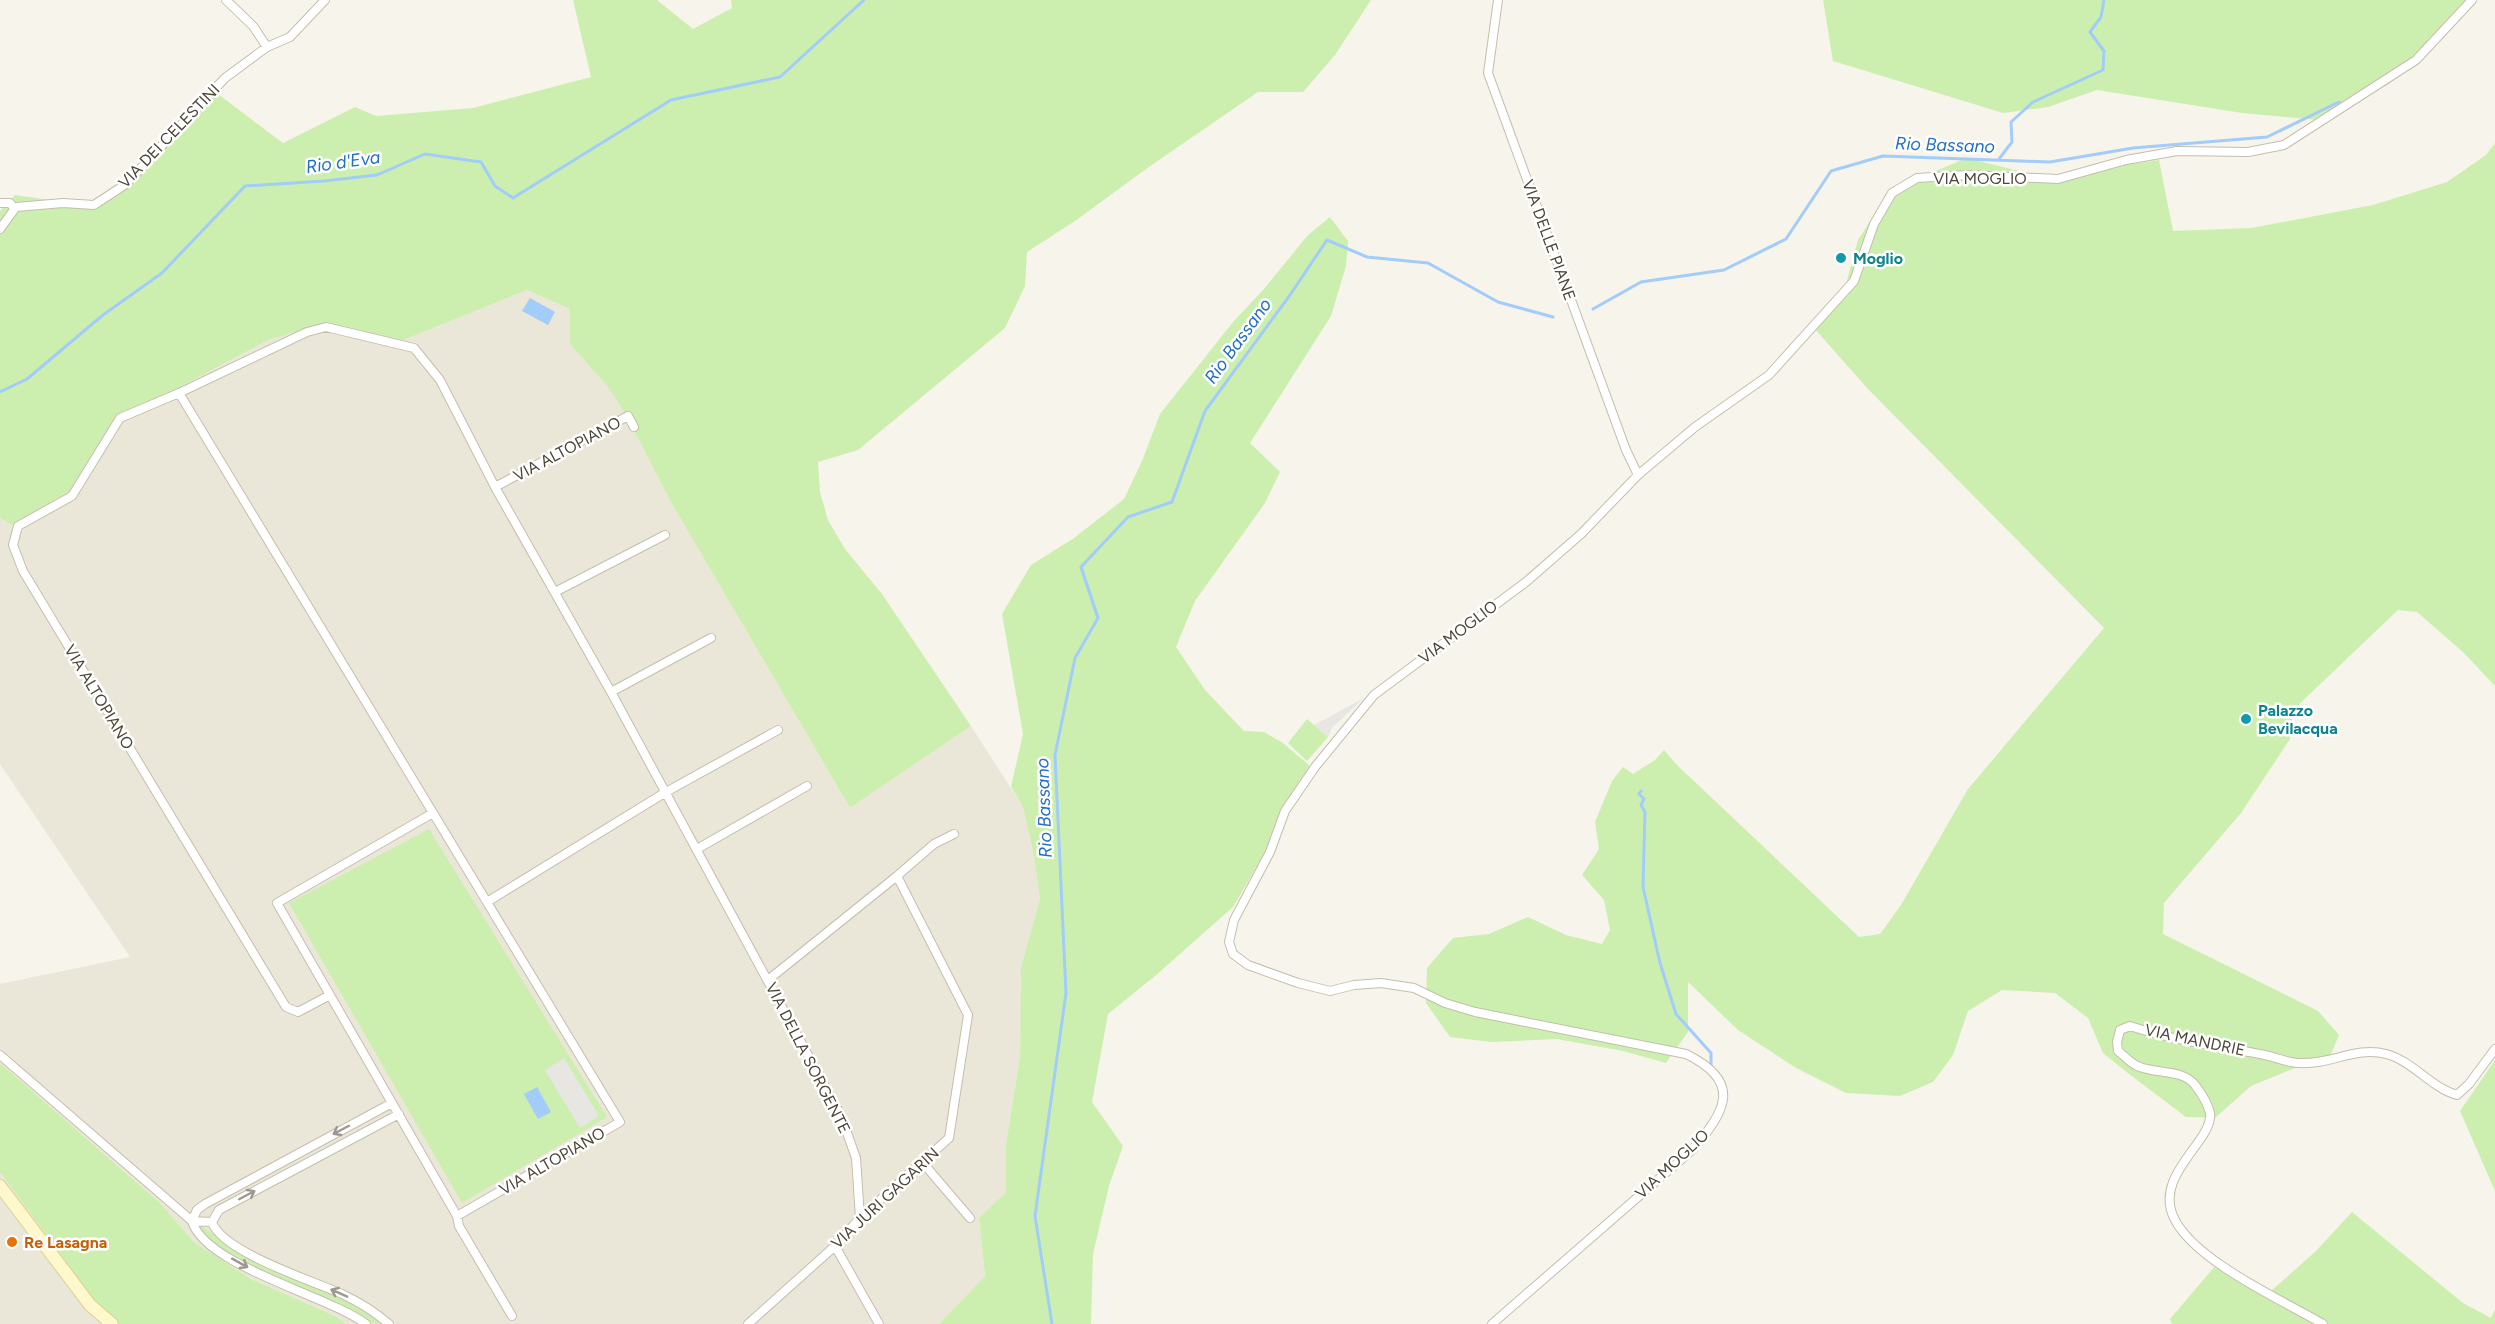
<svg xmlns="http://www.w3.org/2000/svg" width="2495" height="1324" font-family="Figtree,sans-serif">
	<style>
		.residential { fill: #ebe7d8 }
		.green { fill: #ccefb0 }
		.parking { fill: #e8e6e2 }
		.water { fill: #a2ccf9 }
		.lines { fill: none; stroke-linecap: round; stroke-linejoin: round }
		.stream { stroke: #a2ccf9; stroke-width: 3 }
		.minor-casing { stroke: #c4beac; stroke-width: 10 }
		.secondary-casing { stroke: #dcd096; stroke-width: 14 }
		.minor { stroke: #fff; stroke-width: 8 }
		.secondary { stroke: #fff8cc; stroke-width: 12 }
		.oneway { stroke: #9d9991 }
		.culture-dot { fill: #0f9aa8; stroke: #fff; stroke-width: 2 }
		.food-dot { fill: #e8710a; stroke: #fff; stroke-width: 2 }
		.labels { text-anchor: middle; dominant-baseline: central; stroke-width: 5; stroke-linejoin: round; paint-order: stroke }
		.street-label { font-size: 16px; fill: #4c4637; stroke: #fff }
		.culture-label { font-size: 16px; font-weight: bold; fill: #0d838f; stroke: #fff; text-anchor: start }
		.food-label { font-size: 16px; font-weight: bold; fill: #c56008; stroke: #fff; text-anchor: start }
		.water-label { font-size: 18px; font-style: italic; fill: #2270c6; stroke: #fff }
	</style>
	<rect width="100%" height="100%" fill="#f7f4eb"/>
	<path class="residential" d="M 527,290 L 570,309 L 570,344 L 607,386 L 623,410 L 672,504 L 850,808 L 971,726 L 1023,807 L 1034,856 L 1040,899 L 1021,967 L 1020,1057 L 1006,1144 L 1006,1192 L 979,1218 L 985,1276 L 939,1324 L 346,1324 L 335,1316 L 251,1279 L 194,1242 L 160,1203 L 0,1063 L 0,984 L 130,957 L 0,764 L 0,518 L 12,525 L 114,422 L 268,340 L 323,324 L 401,341 Z
		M 0,1172 L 88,1292 L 115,1324 L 0,1324 Z"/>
	<path class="green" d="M 573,0 L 657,0 L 693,29 L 732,8 L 731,0 L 1371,0 L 1335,55 L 1303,92 L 1258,92 L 1146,169 L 1078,219 L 1027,252 L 1025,286 L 1005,328 L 858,450 L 818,462 L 820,492 L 828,520 L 845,549 L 882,594 L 971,726 L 850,808 L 672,504 L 623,410 L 607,386 L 570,344 L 570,309 L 527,290 L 401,341 L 323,324 L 268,340 L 114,422 L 76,488 L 12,525 L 0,518 L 0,211 L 15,195 L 78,204 L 108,196 L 214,91 L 283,143 L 355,107 L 376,116 L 473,108 L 591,77 Z
		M 1823,0 L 2467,0 L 2434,43 L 2389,84 L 2318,120 L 2242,113 L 2097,90 L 2048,107 L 2003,113 L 1833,61 Z
		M 2495,143 L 2495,686 L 2463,652 L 2417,612 L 2398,610 L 2293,710 L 2290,739 L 2241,813 L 2164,903 L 2163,934 L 2318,1011 L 2339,1035 L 2328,1061 L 2295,1068 L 2251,1086 L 2215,1118 L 2186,1117 L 2129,1074 L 2103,1053 L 2088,1018 L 2055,993 L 2002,990 L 1968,1011 L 1953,1055 L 1933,1082 L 1900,1096 L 1846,1093 L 1796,1068 L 1738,1030 L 1688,982 L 1688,1032 L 1666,1063 L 1623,1051 L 1557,1039 L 1491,1042 L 1450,1037 L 1426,1003 L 1427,968 L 1453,938 L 1489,934 L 1528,917 L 1566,935 L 1602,944 L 1610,930 L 1604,900 L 1582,875 L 1599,849 L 1595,822 L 1612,781 L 1623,767 L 1633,774 L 1655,760 L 1664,750 L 1678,766 L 1859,937 L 1880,934 L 1901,905 L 1968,789 L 2104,628 L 1868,389 L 1814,328 L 1809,331 L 1841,302 L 1858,240 L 1887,195 L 1921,177 L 1967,158 L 2055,180 L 2117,166 L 2159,160 L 2173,231 L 2251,228 L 2373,205 L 2447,182 L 2486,155 Z
		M 1330,217 L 1348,241 L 1346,266 L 1331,316 L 1250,443 L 1280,472 L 1265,503 L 1195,601 L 1176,647 L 1205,690 L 1244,731 L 1264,732 L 1283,743 L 1310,766 L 1284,806 L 1263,856 L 1233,907 L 1155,976 L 1108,1014 L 1092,1102 L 1123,1146 L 1109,1186 L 1093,1254 L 1091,1324 L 939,1324 L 985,1276 L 979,1218 L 1006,1192 L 1006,1144 L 1020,1057 L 1021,967 L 1040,899 L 1034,856 L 1023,807 L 1011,787 L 1023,734 L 1002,614 L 1031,565 L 1074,538 L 1124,499 L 1142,461 L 1160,414 L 1233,322 L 1263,290 L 1308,235 Z
		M 1307,719 L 1328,737 L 1307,761 L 1288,743 Z
		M 429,829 L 607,1117 L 462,1203 L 289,903 Z
		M 2495,1060 L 2495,1191 L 2460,1111 Z
		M 0,1063 L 160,1203 L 194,1242 L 251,1279 L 335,1316 L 346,1324 L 115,1324 L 88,1292 L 0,1172 Z
		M 2352,1212 L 2463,1303 L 2491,1318 L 2495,1309 L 2495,1324 L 2172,1324 L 2170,1319 L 2216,1265 L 2271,1291 L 2316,1251 Z
		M 202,1226 L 251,1260 L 349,1302 L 382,1324 C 364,1324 351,1309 334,1301 C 291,1282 226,1267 198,1227 Z"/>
	<path class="parking" d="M 1364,698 L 1332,728 L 1328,737 L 1314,725 Z
		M 564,1058 L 599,1116 L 580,1128 L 545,1070 Z"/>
	<path class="water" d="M 530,298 L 555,312 L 548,325 L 522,311 Z
		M 537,1087 L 551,1112 L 538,1119 L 524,1094 Z"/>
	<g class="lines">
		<path class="stream" d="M 1999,159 L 2012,142 L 2011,122 L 2033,102 L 2103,70 L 2104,51 L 2090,32 L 2101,17 L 2104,0
			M 1593,309 L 1641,282 L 1724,270 L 1786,239 L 1831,171 L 1883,156 L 2050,162 L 2133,148 L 2267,137 L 2339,102
			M 0,392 L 27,379 L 103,315 L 162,273 L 245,186 L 324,181 L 377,175 L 425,154 L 481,162 L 495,186 L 513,198 L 671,100 L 780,77 L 864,0
			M 1641,791 L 1639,794 L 1644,799 L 1641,805 L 1645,812 L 1643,887 L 1660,963 L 1676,1014 L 1711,1053 L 1711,1066
			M 1052,1324 L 1035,1216 L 1066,993 L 1055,755 L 1075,658 L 1098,618 L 1081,567 L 1128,517 L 1172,502 L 1205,411 L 1290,295 L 1327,240 L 1367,257 L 1428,263 L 1498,302 L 1553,317"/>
		<g class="minor-casing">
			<path id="minor" d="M 226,0 L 253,26 L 267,47
				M 1498,0 L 1488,73 L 1626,450 L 1638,475
				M 0,203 L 10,203 L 14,208
				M 0,229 L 16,207 L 63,203 L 94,205 L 126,184 L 225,78 L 267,47 L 290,37 L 325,0
				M 179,393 L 620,1122 L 457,1216 L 277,903 L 433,813
				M 495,487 L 628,416 L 634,427
				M 555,592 L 665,535
				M 611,692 L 711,638
				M 697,849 L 807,786
				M 487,902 L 666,792 L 778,730
				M 768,980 L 897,876 L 934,844 L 954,834
				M 330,995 L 298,1012 L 286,1007 L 23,571 L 13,545 L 18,526 L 72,496 L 120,418 L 179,393 L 307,332 L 326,327 L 414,348 L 440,380 L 495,487 L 611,692 L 841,1116 L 856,1158 L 860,1218
				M 0,1055 L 192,1221 L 212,1222
				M 923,1163 L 970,1218
				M 457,1216 L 459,1226 L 512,1316
				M 835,1246 L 879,1324
				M 366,1324 C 327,1295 205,1266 192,1221 L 197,1210 L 205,1204 L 392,1103
				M 389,1324 C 375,1312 359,1302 342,1294 C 313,1281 222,1252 212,1222 L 219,1210 L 399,1114
				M 748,1324 L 835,1246 L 860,1218 L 949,1138 L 968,1015 L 897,876
				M 1492,1324 L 1692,1150 C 1726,1111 1743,1082 1686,1054 L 1475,1012 L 1445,1003 L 1414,988 L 1381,983 L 1354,985 L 1330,991 L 1298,983 L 1248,965 L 1233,954 L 1229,942 L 1234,920 L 1270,852 L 1285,811 L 1315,767 L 1374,695 L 1526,582 L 1581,534 L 1638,475 L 1695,427 L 1769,375 L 1854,281 L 1874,224 L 1892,193 L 1917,178 L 1966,175 L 2058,179 L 2126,160 L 2177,151 L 2248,152 L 2284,145 L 2416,60 L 2472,0
				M 2323,1324 C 2282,1300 2197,1262 2175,1220 C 2151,1176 2214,1141 2210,1113 C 2208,1104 2201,1093 2195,1085 C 2182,1069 2158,1074 2140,1067 C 2132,1065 2125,1056 2118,1051 L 2117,1042 L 2120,1030 L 2130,1026 C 2172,1040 2216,1046 2260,1054 C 2273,1056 2287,1063 2300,1063 C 2330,1065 2356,1046 2386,1054 C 2413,1061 2430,1087 2457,1095 L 2469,1084 L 2495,1049"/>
		</g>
		<g class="secondary-casing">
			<path id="secondary" d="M 0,1186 L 90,1305 L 112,1324"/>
		</g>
		<use href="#minor" class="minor"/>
		<use href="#secondary" class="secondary"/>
	</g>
	<defs><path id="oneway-shaft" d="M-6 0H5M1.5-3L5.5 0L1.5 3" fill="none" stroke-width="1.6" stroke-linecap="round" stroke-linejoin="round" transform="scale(1.5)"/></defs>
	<g class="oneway">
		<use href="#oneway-shaft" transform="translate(341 1130) rotate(152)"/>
		<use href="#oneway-shaft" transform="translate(247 1195) rotate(-28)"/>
		<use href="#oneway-shaft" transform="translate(240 1263) rotate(29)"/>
		<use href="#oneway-shaft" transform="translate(339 1293) rotate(-156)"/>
	</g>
	<g class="culture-dot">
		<circle cx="1841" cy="258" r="6"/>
		<circle cx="2246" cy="719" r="6"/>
	</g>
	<circle class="food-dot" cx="12" cy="1242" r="6"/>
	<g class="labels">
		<g class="street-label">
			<text transform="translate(169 136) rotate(-46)">VIA DEI CELESTINI</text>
			<text x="1980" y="178">VIA MOGLIO</text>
			<text transform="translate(1549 240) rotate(70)">VIA DELLE PIANE</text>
			<text transform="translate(567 449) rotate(-28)">VIA ALTOPIANO</text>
			<text transform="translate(1458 632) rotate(-37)">VIA MOGLIO</text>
			<text transform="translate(99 697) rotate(59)">VIA ALTOPIANO</text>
			<text transform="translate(2195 1040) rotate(12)">VIA MANDRIE</text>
			<text transform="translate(808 1058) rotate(63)">VIA DELLA SORGENTE</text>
			<text transform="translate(552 1161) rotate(-30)">VIA ALTOPIANO</text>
			<text transform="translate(1672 1164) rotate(-43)">VIA MOGLIO</text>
			<text transform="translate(885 1198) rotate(-43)">VIA JURI GAGARIN</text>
		</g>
		<g class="culture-label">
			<text x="1853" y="258">Moglio</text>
			<text x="2258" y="710">Palazzo<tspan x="2258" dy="18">Bevilacqua</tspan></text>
		</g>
		<g class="food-label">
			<text x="24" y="1242">Re Lasagna</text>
		</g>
		<g class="water-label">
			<text transform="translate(1945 145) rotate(2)">Rio Bassano</text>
			<text transform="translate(343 162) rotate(-8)">Rio d'Eva</text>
			<text transform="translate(1238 341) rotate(-54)">Rio Bassano</text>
			<text transform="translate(1044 808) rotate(-92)">Rio Bassano</text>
		</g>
	</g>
</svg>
